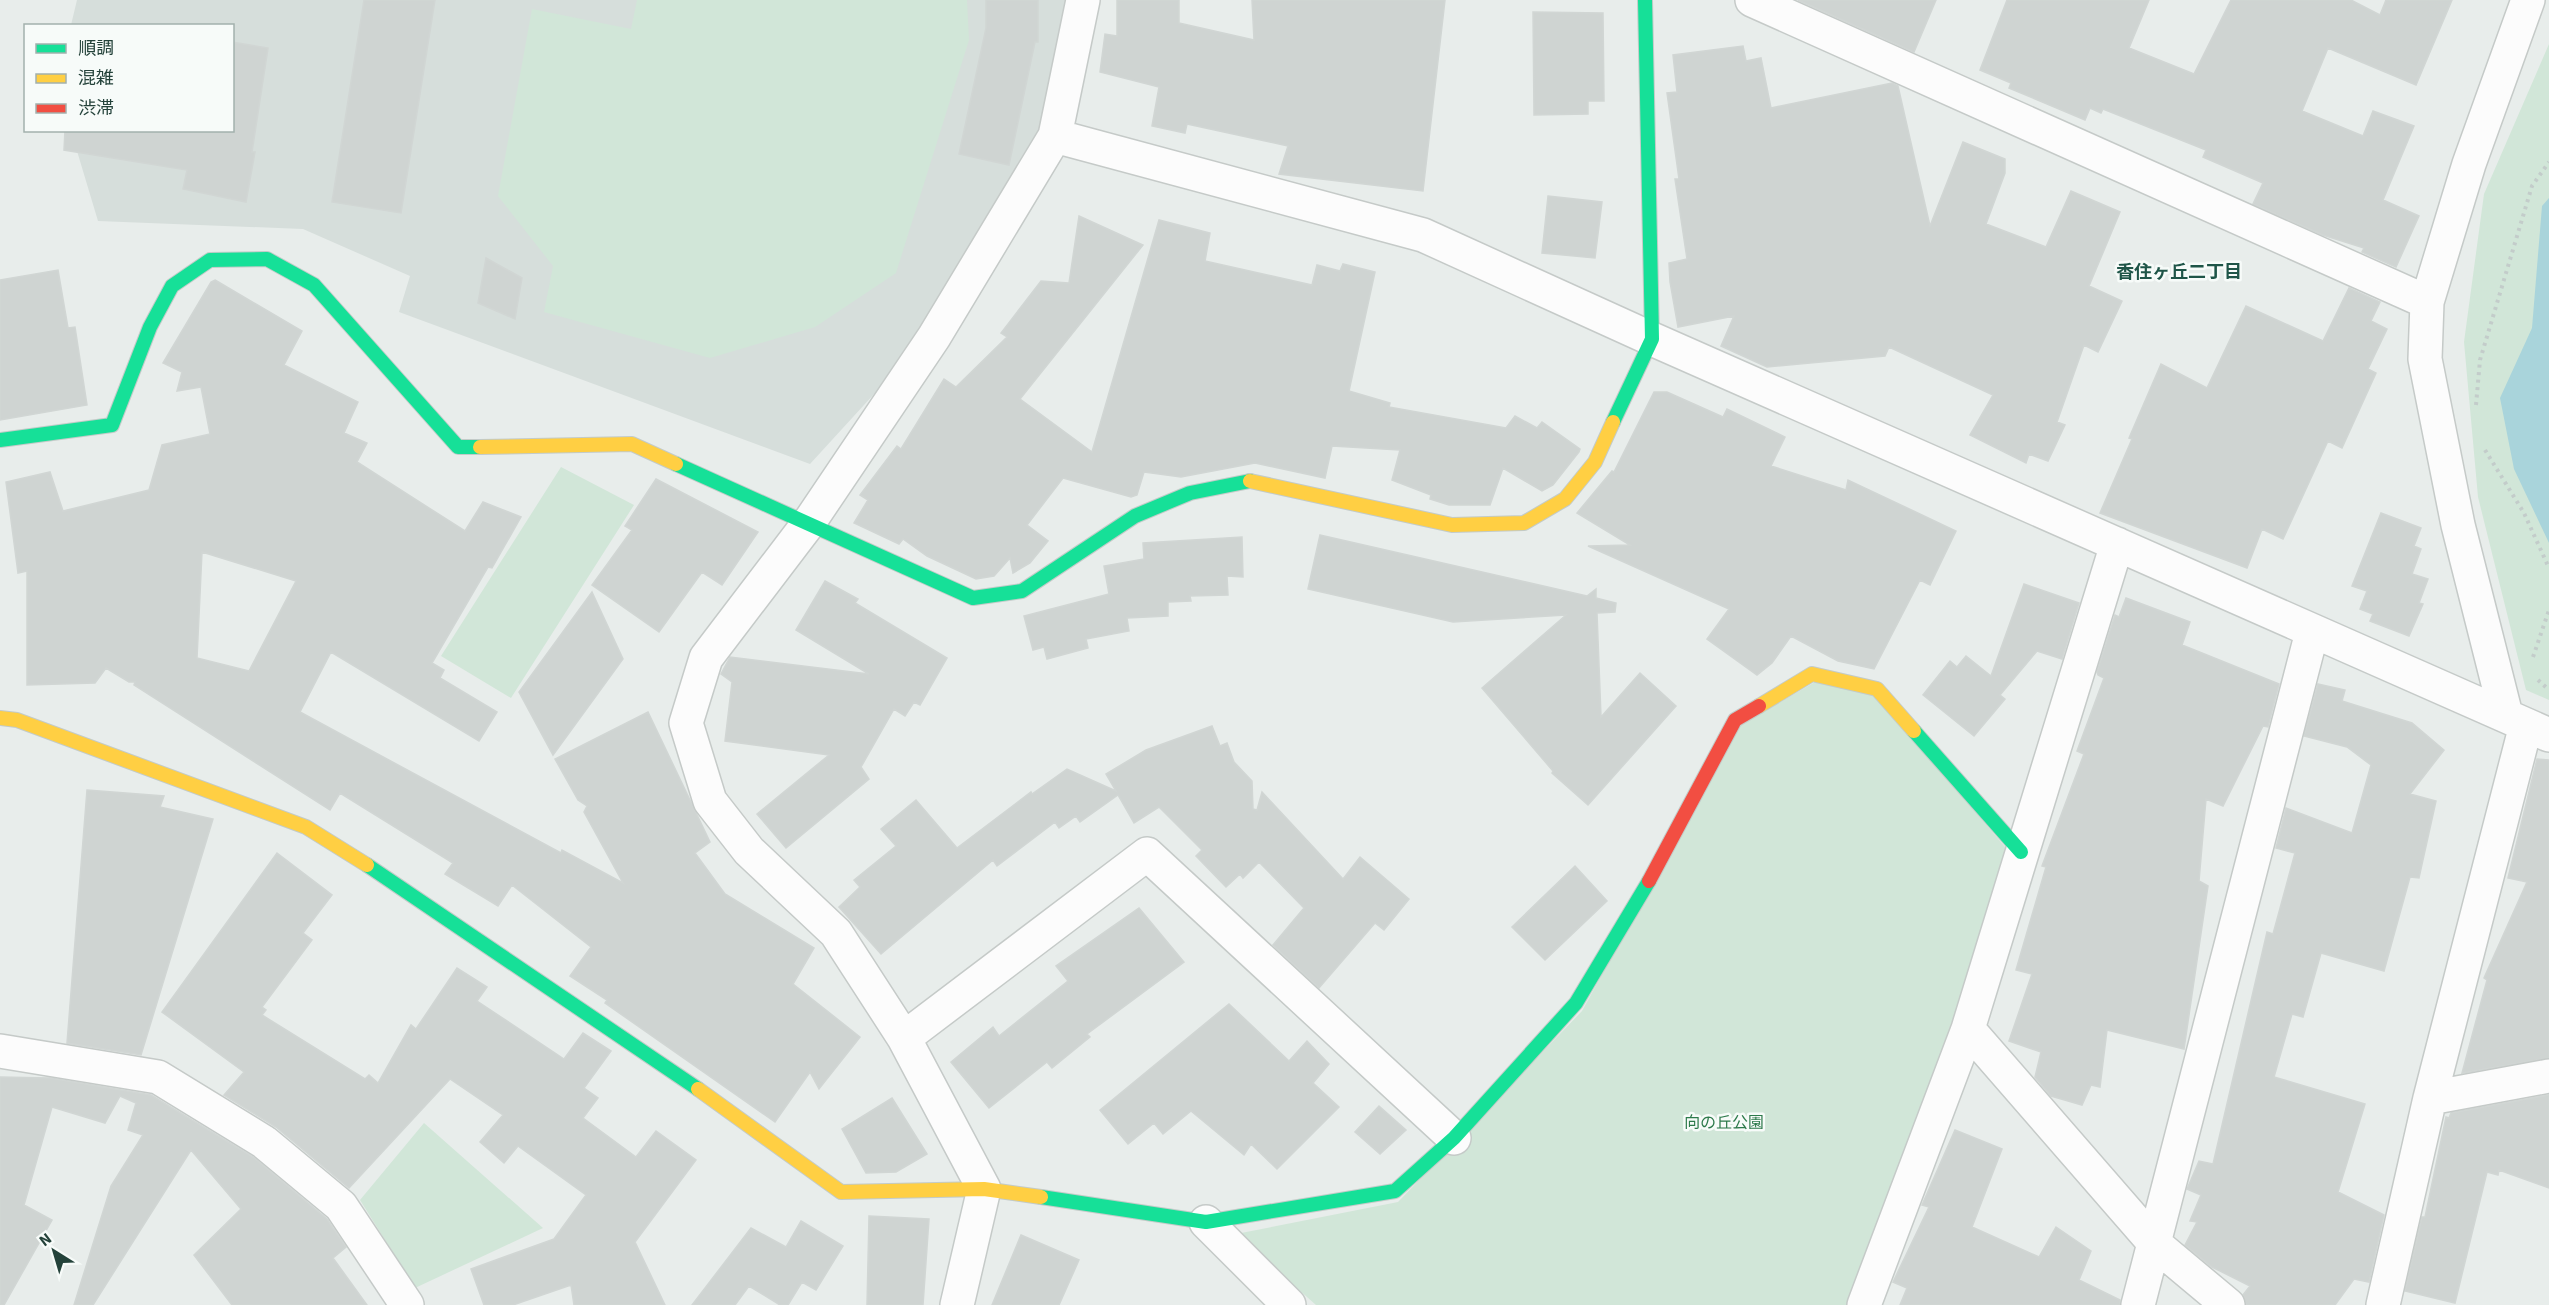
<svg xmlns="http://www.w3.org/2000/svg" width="2549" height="1305" font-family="'Source Sans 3','Noto Sans JP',sans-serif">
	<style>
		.built { fill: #d6dedb }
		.green { fill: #d1e6d8 }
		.water { fill: #a9d4db }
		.building { fill: #cfd4d2; stroke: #d1d6d4; stroke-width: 1.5; fill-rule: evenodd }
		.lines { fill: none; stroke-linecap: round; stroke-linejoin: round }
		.street-casing { stroke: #c5cac8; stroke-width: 36 }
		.fast-casing { stroke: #c3cbc8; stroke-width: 16 }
		.slow-casing { stroke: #c3cbc8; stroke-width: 16 }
		.jam-casing { stroke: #c3cbc8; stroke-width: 16 }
		.path { stroke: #c3ccca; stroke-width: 4; stroke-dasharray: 3 4.5; stroke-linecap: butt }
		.street { stroke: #fcfcfc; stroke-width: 33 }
		.fast { stroke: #16e098; stroke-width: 14 }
		.slow { stroke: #ffcf43; stroke-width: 14 }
		.jam { stroke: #f24e42; stroke-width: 14 }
		.labels { text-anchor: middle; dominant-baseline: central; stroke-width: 5; stroke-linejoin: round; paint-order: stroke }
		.park-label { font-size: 16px; fill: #2d7a4b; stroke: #f7fbf9 }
		.neighbourhood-label { font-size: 18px; font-weight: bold; fill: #1f5548; stroke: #f7fbf9 }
	</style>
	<rect width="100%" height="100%" fill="#e8edeb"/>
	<path class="built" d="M 77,0 L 1067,0 L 1043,130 L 907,358 L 810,464 L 399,312 L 410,276 L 303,229 L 98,221 L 71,131 L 232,130 L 232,26 L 71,25 Z"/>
	<path class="green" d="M 637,0 L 967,0 L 969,40 L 896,273 L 815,327 L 710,358 L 544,312 L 553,266 L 498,196 L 532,9 L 631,29 Z
		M 2549,44 L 2549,700 L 2526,690 L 2478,497 L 2464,342 L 2484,194 Z
		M 561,467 L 634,505 L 511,698 L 441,656 Z
		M 1815,682 L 1874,693 L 2011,854 L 1852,1305 L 1316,1305 L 1236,1234 L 1398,1202 L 1582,1011 L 1739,726 Z
		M 424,1123 L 543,1228 L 415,1288 L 360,1200 Z"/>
	<path class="water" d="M 2549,198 L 2549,543 L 2514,469 L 2500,398 L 2532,328 L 2542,206 Z"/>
	<path class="building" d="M 364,0 L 435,0 L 401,213 L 332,202 Z
		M 986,0 L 1038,0 L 1038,42 L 1035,42 L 1009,165 L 959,154 L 986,28 Z
		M 1117,0 L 1179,0 L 1179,23 L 1254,40 L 1252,0 L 1445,0 L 1423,191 L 1279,174 L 1288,146 L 1187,124 L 1185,133 L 1152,126 L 1159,87 L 1100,72 L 1105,34 L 1117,36 Z
		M 1798,0 L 1936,0 L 1914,52 Z
		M 2007,0 L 2149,0 L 2129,48 L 2194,74 L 2231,0 L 2351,0 L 2380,15 L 2386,0 L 2452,0 L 2416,85 L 2328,48 L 2302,111 L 2363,136 L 2373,111 L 2414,126 L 2383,200 L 2419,216 L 2396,267 L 2362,252 L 2364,248 L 2323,235 L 2253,204 L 2263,183 L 2203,157 L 2206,150 L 2103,109 L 2101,113 L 2090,108 L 2085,120 L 2009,88 L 2011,83 L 1980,70 Z
		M 1533,12 L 1603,13 L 1604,101 L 1588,101 L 1588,114 L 1534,115 Z
		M 232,42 L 268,48 L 252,152 L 255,152 L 246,202 L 183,189 L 187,170 L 64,150 L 65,130 L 232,130 Z
		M 1743,46 L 1746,61 L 1761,58 L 1771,108 L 1892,83 L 1898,86 L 1930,226 L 1963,142 L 2005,159 L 2005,173 L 1986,224 L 2046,247 L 2071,191 L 2120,212 L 2089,286 L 2122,301 L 2098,352 L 2084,345 L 2057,422 L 2065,425 L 2048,461 L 2029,454 L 2026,463 L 1970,435 L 1993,395 L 1889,347 L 1885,356 L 1767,367 L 1721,346 L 1734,316 L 1678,327 L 1670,282 L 1669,263 L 1687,259 L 1675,179 L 1679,179 L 1667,93 L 1677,92 L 1673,55 Z
		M 1548,196 L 1602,202 L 1595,258 L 1542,253 Z
		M 1079,216 L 1143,245 L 1020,399 L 1092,452 L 1159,220 L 1210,233 L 1205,261 L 1312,285 L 1317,265 L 1340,271 L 1343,264 L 1375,272 L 1349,391 L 1390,403 L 1389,407 L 1506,428 L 1515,416 L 1537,428 L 1542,422 L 1580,449 L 1579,452 L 1553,485 L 1542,491 L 1503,468 L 1490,505 L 1449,505 L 1430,499 L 1431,495 L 1392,480 L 1400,450 L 1332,446 L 1325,478 L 1255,463 L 1181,477 L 1144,472 L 1137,495 L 1131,497 L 1063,478 L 1027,525 L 1048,541 L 1030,563 L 1013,573 L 1010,558 L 994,576 L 976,579 L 927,556 L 903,539 L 899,544 L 854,523 L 868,500 L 860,495 L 897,446 L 901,449 L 944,379 L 956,387 L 1007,337 L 1001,333 L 1041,281 L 1069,283 Z
		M 486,258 L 522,278 L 515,319 L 478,303 Z
		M 58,270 L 68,328 L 75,327 L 87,405 L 0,420 L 0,280 Z
		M 215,280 L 302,331 L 284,365 L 358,402 L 344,433 L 367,443 L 357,462 L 465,531 L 483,502 L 521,517 L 492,568 L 488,567 L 432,663 L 444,670 L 440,678 L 497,712 L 479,741 L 331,652 L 300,712 L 561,853 L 562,850 L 623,883 L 584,812 L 587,806 L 578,800 L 555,759 L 648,712 L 710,842 L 695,853 L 725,894 L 814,948 L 793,984 L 860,1037 L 819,1089 L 810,1072 L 775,1122 L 605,1003 L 607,1000 L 570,976 L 591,947 L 512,885 L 498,906 L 445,874 L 453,863 L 340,793 L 330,810 L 134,685 L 135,682 L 129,682 L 106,668 L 95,683 L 27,685 L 27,571 L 18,573 L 6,482 L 50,472 L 63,511 L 149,490 L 162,445 L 210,434 L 201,387 L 177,391 L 182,372 L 163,363 L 211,282 ZM 202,552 L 296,581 L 249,671 L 197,658 Z
		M 2349,288 L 2380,302 L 2371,321 L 2387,329 L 2368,369 L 2376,373 L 2342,448 L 2328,441 L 2283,539 L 2262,529 L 2247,568 L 2100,513 L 2132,439 L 2129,438 L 2161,364 L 2207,388 L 2246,306 L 2323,341 Z
		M 1654,392 L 1667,392 L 1723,417 L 1727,409 L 1785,437 L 1771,466 L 1846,490 L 1848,480 L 1956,531 L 1930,585 L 1920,580 L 1874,669 L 1838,661 L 1791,636 L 1772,663 L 1757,675 L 1707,639 L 1729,609 L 1588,546 L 1630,545 L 1577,513 L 1612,471 L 1614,472 Z
		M 656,479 L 758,532 L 722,585 L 702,572 L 659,632 L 592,585 L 632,530 L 625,526 Z
		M 2381,513 L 2421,528 L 2414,546 L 2421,549 L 2412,574 L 2428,579 L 2419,603 L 2423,604 L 2409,636 L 2370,621 L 2373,614 L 2360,609 L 2367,591 L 2352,586 Z
		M 1320,535 L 1587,596 L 1596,589 L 1596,598 L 1616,603 L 1615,612 L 1597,613 L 1601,717 L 1640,673 L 1676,706 L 1588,805 L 1552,773 L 1553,771 L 1482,688 L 1566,615 L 1453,622 L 1308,589 Z
		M 1242,537 L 1243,577 L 1227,576 L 1228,595 L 1190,596 L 1191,601 L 1168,602 L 1168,616 L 1127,618 L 1129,631 L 1086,639 L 1088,648 L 1047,659 L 1044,647 L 1033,650 L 1024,616 L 1109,594 L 1104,566 L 1144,559 L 1143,543 Z
		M 825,581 L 858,599 L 855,603 L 947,658 L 920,705 L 914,702 L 905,716 L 894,709 L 861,767 L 869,779 L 786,848 L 757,814 L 829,755 L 725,741 L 732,682 L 721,674 L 730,657 L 869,674 L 796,630 Z
		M 2024,584 L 2079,603 L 2062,659 L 2037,651 L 2000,695 L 2005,699 L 1974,736 L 1923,695 L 1950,661 L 1957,667 L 1966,656 L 1991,676 Z
		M 592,592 L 623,659 L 553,755 L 519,692 Z
		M 2126,598 L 2190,622 L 2182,645 L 2279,684 L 2268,727 L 2263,726 L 2223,806 L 2206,799 L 2199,881 L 2208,886 L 2184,1049 L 2107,1030 L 2100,1087 L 2091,1085 L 2082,1105 L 2051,1096 L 2035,1077 L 2041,1052 L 2009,1041 L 2032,974 L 2016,970 L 2046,867 L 2042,866 L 2084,754 L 2077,751 L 2104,678 L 2098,675 L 2097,672 L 2115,615 L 2119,617 Z
		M 2318,684 L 2345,690 L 2342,701 L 2412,723 L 2444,750 L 2410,794 L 2436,801 L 2419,878 L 2410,877 L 2384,971 L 2321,953 L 2303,1017 L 2292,1014 L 2274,1077 L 2365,1104 L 2338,1192 L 2384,1215 L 2369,1282 L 2354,1279 L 2335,1305 L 2246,1305 L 2243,1295 L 2250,1286 L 2212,1267 L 2185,1245 L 2197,1222 L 2190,1221 L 2201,1195 L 2187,1189 L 2199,1161 L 2213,1164 L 2267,932 L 2273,934 L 2295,853 L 2276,848 L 2286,808 L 2352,833 L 2371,765 L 2347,747 L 2304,736 Z
		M 1212,726 L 1220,746 L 1227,743 L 1234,762 L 1252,781 L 1253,809 L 1257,810 L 1262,792 L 1343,879 L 1360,857 L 1409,899 L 1384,930 L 1375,923 L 1319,988 L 1273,945 L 1304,908 L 1259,862 L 1243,878 L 1240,874 L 1226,887 L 1196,856 L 1202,850 L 1159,807 L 1134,823 L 1118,795 L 1080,822 L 1076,816 L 1059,828 L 1055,822 L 997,866 L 993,860 L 881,954 L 839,907 L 860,887 L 854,880 L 896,846 L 881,829 L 916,800 L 957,848 L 1031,792 L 1032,794 L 1067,769 L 1116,791 L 1106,774 L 1146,750 Z
		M 2537,759 L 2549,760 L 2549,1058 L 2462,1073 L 2487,980 L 2484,978 L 2527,882 L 2508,878 Z
		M 87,790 L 164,796 L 160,807 L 213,819 L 141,1055 L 67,1043 Z
		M 277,853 L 332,895 L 303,933 L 312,940 L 262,1007 L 266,1010 L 262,1015 L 365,1079 L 369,1075 L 378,1083 L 411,1025 L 416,1029 L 457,968 L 487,987 L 477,1001 L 564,1059 L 583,1033 L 611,1051 L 584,1088 L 598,1098 L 583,1118 L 636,1157 L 656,1131 L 696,1160 L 635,1242 L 665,1305 L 574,1305 L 571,1285 L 513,1305 L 484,1305 L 471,1269 L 554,1239 L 586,1195 L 518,1146 L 504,1163 L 480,1142 L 503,1115 L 450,1079 L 349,1188 L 276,1127 L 224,1095 L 244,1072 L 162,1012 Z
		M 1575,866 L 1607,901 L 1545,960 L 1512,927 Z
		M 1139,908 L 1184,962 L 1087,1034 L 1090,1037 L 1052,1068 L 1047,1062 L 989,1108 L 951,1062 L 993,1027 L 999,1036 L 1068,981 L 1056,966 Z
		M 1229,1004 L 1289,1061 L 1307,1041 L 1329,1064 L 1313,1083 L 1339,1107 L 1277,1169 L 1251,1144 L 1244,1155 L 1191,1111 L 1163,1134 L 1154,1123 L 1128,1144 L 1100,1110 Z
		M 0,1077 L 50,1078 L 151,1095 L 253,1157 L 327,1219 L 346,1247 L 333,1258 L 367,1305 L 232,1305 L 194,1255 L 241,1209 L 191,1150 L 93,1305 L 74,1305 L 111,1186 L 143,1135 L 128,1130 L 136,1103 L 120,1096 L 105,1123 L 52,1107 L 24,1205 L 52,1220 L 4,1305 L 0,1305 Z
		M 2549,1095 L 2549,1188 L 2499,1170 L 2498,1175 L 2487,1172 L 2455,1303 L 2405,1291 L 2422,1217 L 2425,1217 L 2446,1117 L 2449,1118 L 2451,1113 Z
		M 892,1098 L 927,1154 L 896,1172 L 866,1173 L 842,1129 Z
		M 1379,1106 L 1406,1130 L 1380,1154 L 1355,1132 Z
		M 1955,1130 L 2002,1149 L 1972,1227 L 2039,1257 L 2056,1227 L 2091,1251 L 2079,1280 L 2120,1300 L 2120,1305 L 1900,1305 L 1907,1288 L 1893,1282 L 1929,1207 L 1922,1205 Z
		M 869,1216 L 929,1219 L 923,1305 L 867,1305 Z
		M 801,1221 L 843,1246 L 816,1290 L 802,1282 L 788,1305 L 780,1305 L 749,1286 L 735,1305 L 692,1305 L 751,1228 L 786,1247 Z
		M 1021,1235 L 1079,1260 L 1059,1305 L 992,1305 Z"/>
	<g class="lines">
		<g class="street-casing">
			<path id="street" d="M 1752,0 L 2427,302
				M 1055,136 L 1423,235 L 1652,339 L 2549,735
				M 2506,715 L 2458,525 L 2425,359 L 2427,302 L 2469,164 L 2528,0
				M 1968,1029 L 2155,1244 L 2228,1305
				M 904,1038 L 1147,854 L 1454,1138
				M 0,1051 L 158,1077 L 264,1142 L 341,1206 L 407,1305
				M 2430,1098 L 2549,1076
				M 1206,1222 L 1289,1305
				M 957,1305 L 984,1189 L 904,1038 L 836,933 L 749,851 L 710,801 L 686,723 L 706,658 L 808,524 L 934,337 L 1055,136 L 1083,0
				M 1864,1305 L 1968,1029 L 2117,544
				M 2138,1305 L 2312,632
				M 2383,1305 L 2430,1098 L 2526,725"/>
		</g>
		<g class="fast-casing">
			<path id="fast" d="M 1613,422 L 1652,339 L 1645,0
				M 0,440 L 112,425 L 150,327 L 172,286 L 210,260 L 267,259 L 314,285 L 458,447 L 480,447
				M 676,464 L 973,598 L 1022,591 L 1135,516 L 1190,493 L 1250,481
				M 1914,731 L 2021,852
				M 367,865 L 698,1089
				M 1041,1197 L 1206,1222 L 1395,1191 L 1454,1138 L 1576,1003 L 1649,881"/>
		</g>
		<g class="slow-casing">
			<path id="slow" d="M 480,447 L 632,444 L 676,464
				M 1250,481 L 1452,525 L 1524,523 L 1565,499 L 1595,462 L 1613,422
				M 1759,706 L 1812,674 L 1877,689 L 1914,731
				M 0,718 L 17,720 L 306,827 L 367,865
				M 698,1089 L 841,1192 L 984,1189 L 1041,1197"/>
		</g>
		<g class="jam-casing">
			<path id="jam" d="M 1649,881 L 1735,720 L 1759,706"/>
		</g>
		<path class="path" d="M 2476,405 L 2480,360 L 2532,186 L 2549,162
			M 2485,450 L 2524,513 L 2549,568
			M 2533,657 L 2549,610
			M 2538,680 L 2549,690"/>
		<use href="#street" class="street"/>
		<use href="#fast" class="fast"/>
		<use href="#slow" class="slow"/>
		<use href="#jam" class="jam"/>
	</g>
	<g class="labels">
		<g class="park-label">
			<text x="1724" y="1123">向の丘公園</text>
		</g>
		<g class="neighbourhood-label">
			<text x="2179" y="272">香住ヶ丘二丁目</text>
		</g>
	</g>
	<rect x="24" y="24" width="210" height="108" fill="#f7fbf9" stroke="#a3b1ad" stroke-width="1.5"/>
	<rect x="36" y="44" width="30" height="9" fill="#16e098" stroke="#a3b1ad" stroke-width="1.5"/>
	<text x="78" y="54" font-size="18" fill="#24423a">順調</text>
	<rect x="36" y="74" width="30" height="9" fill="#ffcf43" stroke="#a3b1ad" stroke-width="1.5"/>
	<text x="78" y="84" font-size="18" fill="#24423a">混雑</text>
	<rect x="36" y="104" width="30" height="9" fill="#f24e42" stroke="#a3b1ad" stroke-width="1.5"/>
	<text x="78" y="114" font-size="18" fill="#24423a">渋滞</text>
	<g transform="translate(54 1251) rotate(323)" stroke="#f7fbf9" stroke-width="4.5" paint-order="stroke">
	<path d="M0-4.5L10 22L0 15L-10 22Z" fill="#24423a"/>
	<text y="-9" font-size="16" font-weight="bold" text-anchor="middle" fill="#24423a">N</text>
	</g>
</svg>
